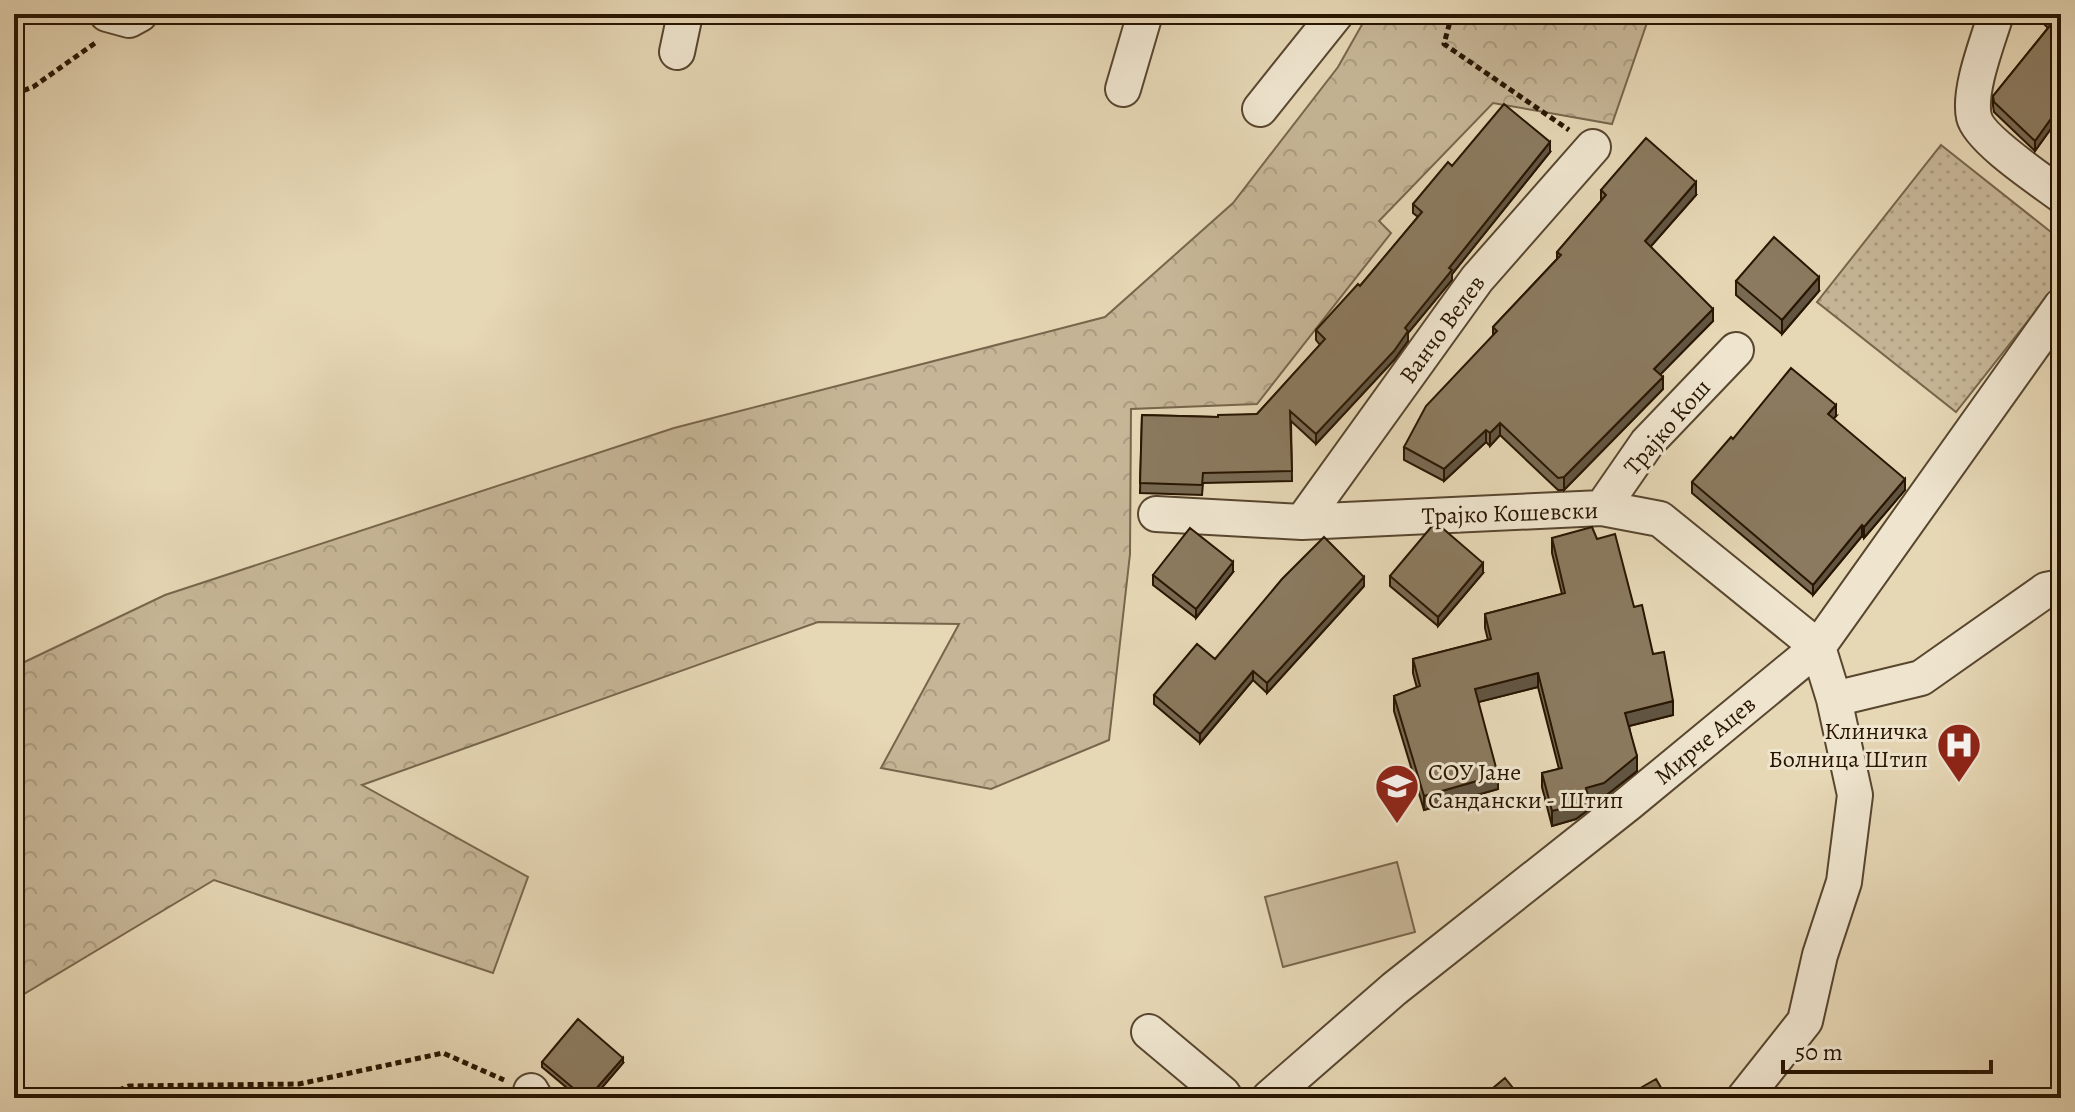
<svg xmlns="http://www.w3.org/2000/svg" width="2075" height="1112" font-family="Alegreya,serif">
	<style>
		.forest { fill: url(#forest-crowns); stroke: #78664c; stroke-width: 2 }
		.park { fill: url(#park-dots); stroke: #78664c; stroke-width: 2 }
		.pitch { fill: #c6b697; stroke: #78664c; stroke-width: 2 }
		.lines { fill: none; stroke-linecap: round; stroke-linejoin: round }
		.minor-casing { stroke: #58462f; stroke-width: 38 }
		.path { stroke: #291602; stroke-width: 5; stroke-dasharray: 6 4; stroke-linecap: butt }
		.minor { stroke: #efe5cf; stroke-width: 34 }
		.wall { fill: #786952; stroke: #291602; stroke-width: 2 }
		.shaded-wall { fill: #615542; stroke: #291602; stroke-width: 2 }
		.building { fill: #8b7a5f; stroke: #291602; stroke-width: 2 }
		.labels { text-anchor: middle; dominant-baseline: central; stroke-width: 6; stroke-linejoin: round; paint-order: stroke }
		.street-label { font-size: 24px; fill: #291602; stroke: #efe5cf }
		.poi-label { font-size: 24px; fill: #291602; stroke: #efe5cf; text-anchor: end }
	</style>
	<defs>
		<pattern id="forest-crowns" width="20" height="18" patternUnits="userSpaceOnUse" patternTransform="scale(2)"><rect width="20" height="18" fill="#c6b697"/><path d="M2 6a3 3 0 1 1 6 0M12 15a3 3 0 1 1 6 0" fill="none" stroke="#aa9c80"/></pattern>
		<pattern id="park-dots" width="8" height="8" patternUnits="userSpaceOnUse" patternTransform="scale(2)"><rect width="8" height="8" fill="#c6b697"/><path d="M2 2h.1M6 6h.1" fill="none" stroke="#aa9c80" stroke-width="1.8" stroke-linecap="round"/></pattern>
	</defs>
	<rect width="100%" height="100%" fill="#e6d7b5"/>
	<filter id="stains"><feTurbulence type="fractalNoise" baseFrequency=".0025" numOctaves="4"/><feColorMatrix values="0 0 0 0 .2 0 0 0 0 .09 0 0 0 0 .02 0 0 0 .5 -.17"/></filter>
	<radialGradient id="worn" r=".72"><stop offset=".6" stop-color="#630" stop-opacity="0"/><stop offset="1" stop-color="#630" stop-opacity=".3"/></radialGradient>
	<path class="forest" d="M 1368,14 L 1650,14 L 1612,124 L 1493,103 L 1379,221 L 1391,233 L 1257,404 L 1131,409 L 1130,554 L 1109,740 L 991,789 L 881,768 L 959,624 L 818,622 L 362,785 L 528,877 L 493,973 L 214,880 L 14,1000 L 14,667 L 165,595 L 674,428 L 1105,317 L 1233,203 L 1338,67 Z"/>
	<path class="park" d="M 1941,145 L 2061,240 L 2061,279 L 1956,412 L 1817,302 Z"/>
	<path class="pitch" d="M 1397,862 L 1415,932 L 1283,967 L 1265,897 Z"/>
	<g class="lines">
		<g class="minor-casing">
			<path id="minor" d="M 107,14 L 129,20 L 140,14
				M 1996,14 C 1988,41 1968,90 1974,117 C 1979,139 2041,180 2061,195
				M 677,52 L 684,19 L 682,14
				M 1123,89 L 1145,14
				M 1260,109 L 1336,14
				M 1602,508 L 1647,443 L 1736,350
				M 1156,514 L 1302,522 L 1602,508 L 1660,519 L 1818,647 L 1834,699 L 1855,795 L 1844,882 L 1820,955 L 1805,1021 L 1744,1098
				M 1302,522 L 1477,279 L 1593,147
				M 1834,699 L 1921,678 L 2046,590 L 2061,587
				M 1149,1032 L 1223,1094 L 1225,1098
				M 531,1091 L 535,1098
				M 1269,1098 L 1394,989 L 1629,803 L 1818,647 L 2061,306"/>
		</g>
		<path class="path" d="M 1452,14 L 1444,44 L 1569,130
			M 14,94 L 33,87 L 98,41
			M 100,1098 L 129,1086 L 299,1084 L 443,1053 L 504,1080"/>
		<use href="#minor" class="minor"/>
	</g>
	<path class="wall" d="M 2034,14 L 2061,14 L 2061,129 L 2055,123 L 2035,151 L 1994,112 L 1993,106 L 1993,96 L 2048,28 Z
		M 1550,152 L 1452,274 L 1452,280 L 1408,333 L 1408,341 L 1394,360 L 1316,444 L 1291,421 L 1292,481 L 1203,483 L 1202,495 L 1140,493 L 1142,415 L 1218,417 L 1257,414 L 1320,345 L 1316,340 L 1316,330 L 1360,286 L 1418,217 L 1413,213 L 1413,204 L 1452,166 Z
		M 1601,190 L 1696,195 L 1650,247 L 1713,321 L 1660,374 L 1663,389 L 1564,490 L 1558,490 L 1500,435 L 1490,446 L 1486,442 L 1444,481 L 1404,460 L 1404,447 L 1493,336 L 1493,327 L 1557,259 L 1557,252 L 1601,201 Z
		M 1736,281 L 1819,291 L 1782,334 L 1736,295 Z
		M 1836,416 L 1833,419 L 1905,490 L 1864,538 L 1862,536 L 1813,595 L 1692,493 L 1692,482 L 1733,439 Z
		M 1552,538 L 1597,539 L 1634,607 L 1653,654 L 1673,715 L 1629,726 L 1637,771 L 1604,797 L 1588,801 L 1588,810 L 1576,819 L 1552,826 L 1542,787 L 1542,773 L 1559,769 L 1538,687 L 1478,702 L 1498,789 L 1424,810 L 1394,711 L 1394,696 L 1417,688 L 1413,673 L 1413,659 L 1488,640 L 1485,628 L 1485,614 L 1562,594 L 1552,553 Z
		M 1233,572 L 1196,618 L 1153,585 L 1153,575 Z
		M 1483,573 L 1438,626 L 1390,586 L 1390,576 Z
		M 1364,586 L 1267,693 L 1253,680 L 1200,743 L 1154,704 L 1154,695 L 1215,659 Z
		M 542,1062 L 623,1063 L 593,1098 L 579,1098 L 542,1067 Z"/>
	<path class="shaded-wall" d="M 2055,113 L 2055,123 L 2035,151 L 2035,141 Z
		M 1550,142 L 1550,152 L 1452,274 L 1452,280 L 1408,333 L 1408,341 L 1394,360 L 1316,444 L 1316,434 L 1405,328 L 1449,268 Z
		M 1696,182 L 1696,195 L 1645,253 L 1645,241 Z
		M 1819,277 L 1819,291 L 1782,334 L 1782,320 Z
		M 1713,309 L 1713,321 L 1654,381 L 1654,369 Z
		M 1663,377 L 1663,389 L 1564,490 L 1564,477 Z
		M 1836,405 L 1836,416 L 1828,425 L 1828,414 Z
		M 1500,423 L 1500,435 L 1490,446 L 1490,433 Z
		M 1486,430 L 1486,442 L 1444,481 L 1444,469 Z
		M 1905,479 L 1905,490 L 1864,538 L 1864,527 Z
		M 1862,525 L 1862,536 L 1813,595 L 1813,585 Z
		M 1233,562 L 1233,572 L 1196,618 L 1196,609 Z
		M 1483,563 L 1483,573 L 1438,626 L 1438,617 Z
		M 1364,577 L 1364,586 L 1267,693 L 1267,683 Z
		M 1253,671 L 1253,680 L 1200,743 L 1200,734 Z
		M 1538,673 L 1538,687 L 1475,703 L 1475,689 Z
		M 1673,701 L 1673,715 L 1625,727 L 1625,713 Z
		M 1637,756 L 1637,771 L 1604,797 L 1588,801 L 1588,810 L 1576,819 L 1552,826 L 1552,811 L 1586,788 Z
		M 1498,775 L 1498,789 L 1424,810 L 1424,796 Z
		M 623,1058 L 623,1063 L 593,1098 L 588,1098 Z"/>
	<path class="building" d="M 2044,14 L 2061,14 L 2061,119 L 2055,113 L 2035,141 L 1994,102 L 1993,96 L 2053,22 Z
		M 1504,104 L 1550,142 L 1449,268 L 1452,270 L 1405,328 L 1408,331 L 1394,351 L 1316,434 L 1290,411 L 1292,471 L 1203,473 L 1202,485 L 1140,483 L 1142,415 L 1218,417 L 1218,415 L 1257,414 L 1325,339 L 1316,330 L 1358,284 L 1360,286 L 1422,212 L 1413,204 L 1448,162 L 1452,166 Z
		M 1646,138 L 1696,182 L 1645,241 L 1713,309 L 1654,369 L 1663,377 L 1564,477 L 1558,478 L 1500,423 L 1490,433 L 1486,430 L 1444,469 L 1404,447 L 1426,406 L 1497,331 L 1493,327 L 1561,255 L 1557,252 L 1606,195 L 1601,190 Z
		M 1774,237 L 1819,277 L 1782,320 L 1736,281 Z
		M 1791,368 L 1836,405 L 1828,414 L 1905,479 L 1864,527 L 1862,525 L 1813,585 L 1692,482 L 1731,437 L 1733,439 Z
		M 1432,526 L 1440,526 L 1483,563 L 1438,617 L 1390,576 Z
		M 1592,527 L 1597,539 L 1615,534 L 1634,607 L 1642,605 L 1653,654 L 1664,652 L 1673,701 L 1625,713 L 1637,756 L 1604,783 L 1586,788 L 1588,796 L 1576,805 L 1552,811 L 1542,773 L 1562,768 L 1538,673 L 1475,689 L 1498,775 L 1424,796 L 1394,696 L 1420,686 L 1413,659 L 1491,639 L 1485,614 L 1565,593 L 1552,538 Z
		M 1190,528 L 1233,562 L 1196,609 L 1153,575 Z
		M 1324,537 L 1364,577 L 1267,683 L 1253,671 L 1200,734 L 1154,695 L 1197,644 L 1215,659 L 1282,579 Z
		M 578,1019 L 623,1058 L 588,1098 L 585,1098 L 542,1062 Z
		M 1505,1078 L 1521,1098 L 1481,1098 Z
		M 1656,1079 L 1667,1098 L 1623,1098 Z"/>
	<defs>
		<g id="hospital-pin" transform="scale(2.3)"><path d="M0 17L-7.5 6A9.5 9.5 0 1 1 7.5 6Z" fill="#8f2418" stroke="#efe5cf"/><path d="M-5-5h3v3.5h4V-5h3V5h-3V1.5h-4V5h-3Z" fill="#fff"/></g>
		<g id="school-pin" transform="scale(2.3)"><path d="M0 17L-7.5 6A9.5 9.5 0 1 1 7.5 6Z" fill="#8f2418" stroke="#efe5cf"/><path d="M0-5L7-2L0 1L-7-2ZM-4 1L0 2.5L4 1V4Q0 6-4 4Z" fill="#fff"/></g>
	</defs>
	<g fill-rule="evenodd">
		<use href="#hospital-pin" x="1959" y="745"/>
		<use href="#school-pin" x="1397" y="786"/>
	</g>
	<g class="labels">
		<g class="street-label">
			<text transform="translate(1442 329) rotate(-54)">Ванчо Велев</text>
			<text transform="translate(1667 427) rotate(-49)">Трајко Кош</text>
			<text transform="translate(1510 513) rotate(-2)">Трајко Кошевски</text>
			<text transform="translate(1705 740) rotate(-40)">Мирче Ацев</text>
		</g>
		<g class="poi-label">
			<text x="1928" y="731">Клиничка<tspan x="1928" dy="28">Болница Штип</tspan></text>
			<text x="1428" y="772" text-anchor="start">СОУ Јане<tspan x="1428" dy="28">Сандански - Штип</tspan></text>
		</g>
	</g>
	<rect width="2075" height="1112" fill="none" stroke="#e6d7b5" stroke-width="48"/>
	<rect x="16" y="16" width="2043" height="1080" fill="none" stroke="#291602" stroke-width="4"/>
	<rect x="24" y="24" width="2027" height="1064" fill="none" stroke="#291602" stroke-width="2"/>
	<path d="M1783 1060v12h208v-12" fill="none" stroke="#291602" stroke-width="4"/>
	<text x="1795" y="1060" font-size="24" fill="#291602" stroke="#efe5cf" stroke-width="6" paint-order="stroke">50 m</text>
	<rect width="100%" height="100%" filter="url(#stains)"/>
	<rect width="100%" height="100%" fill="url(#worn)"/>
</svg>
